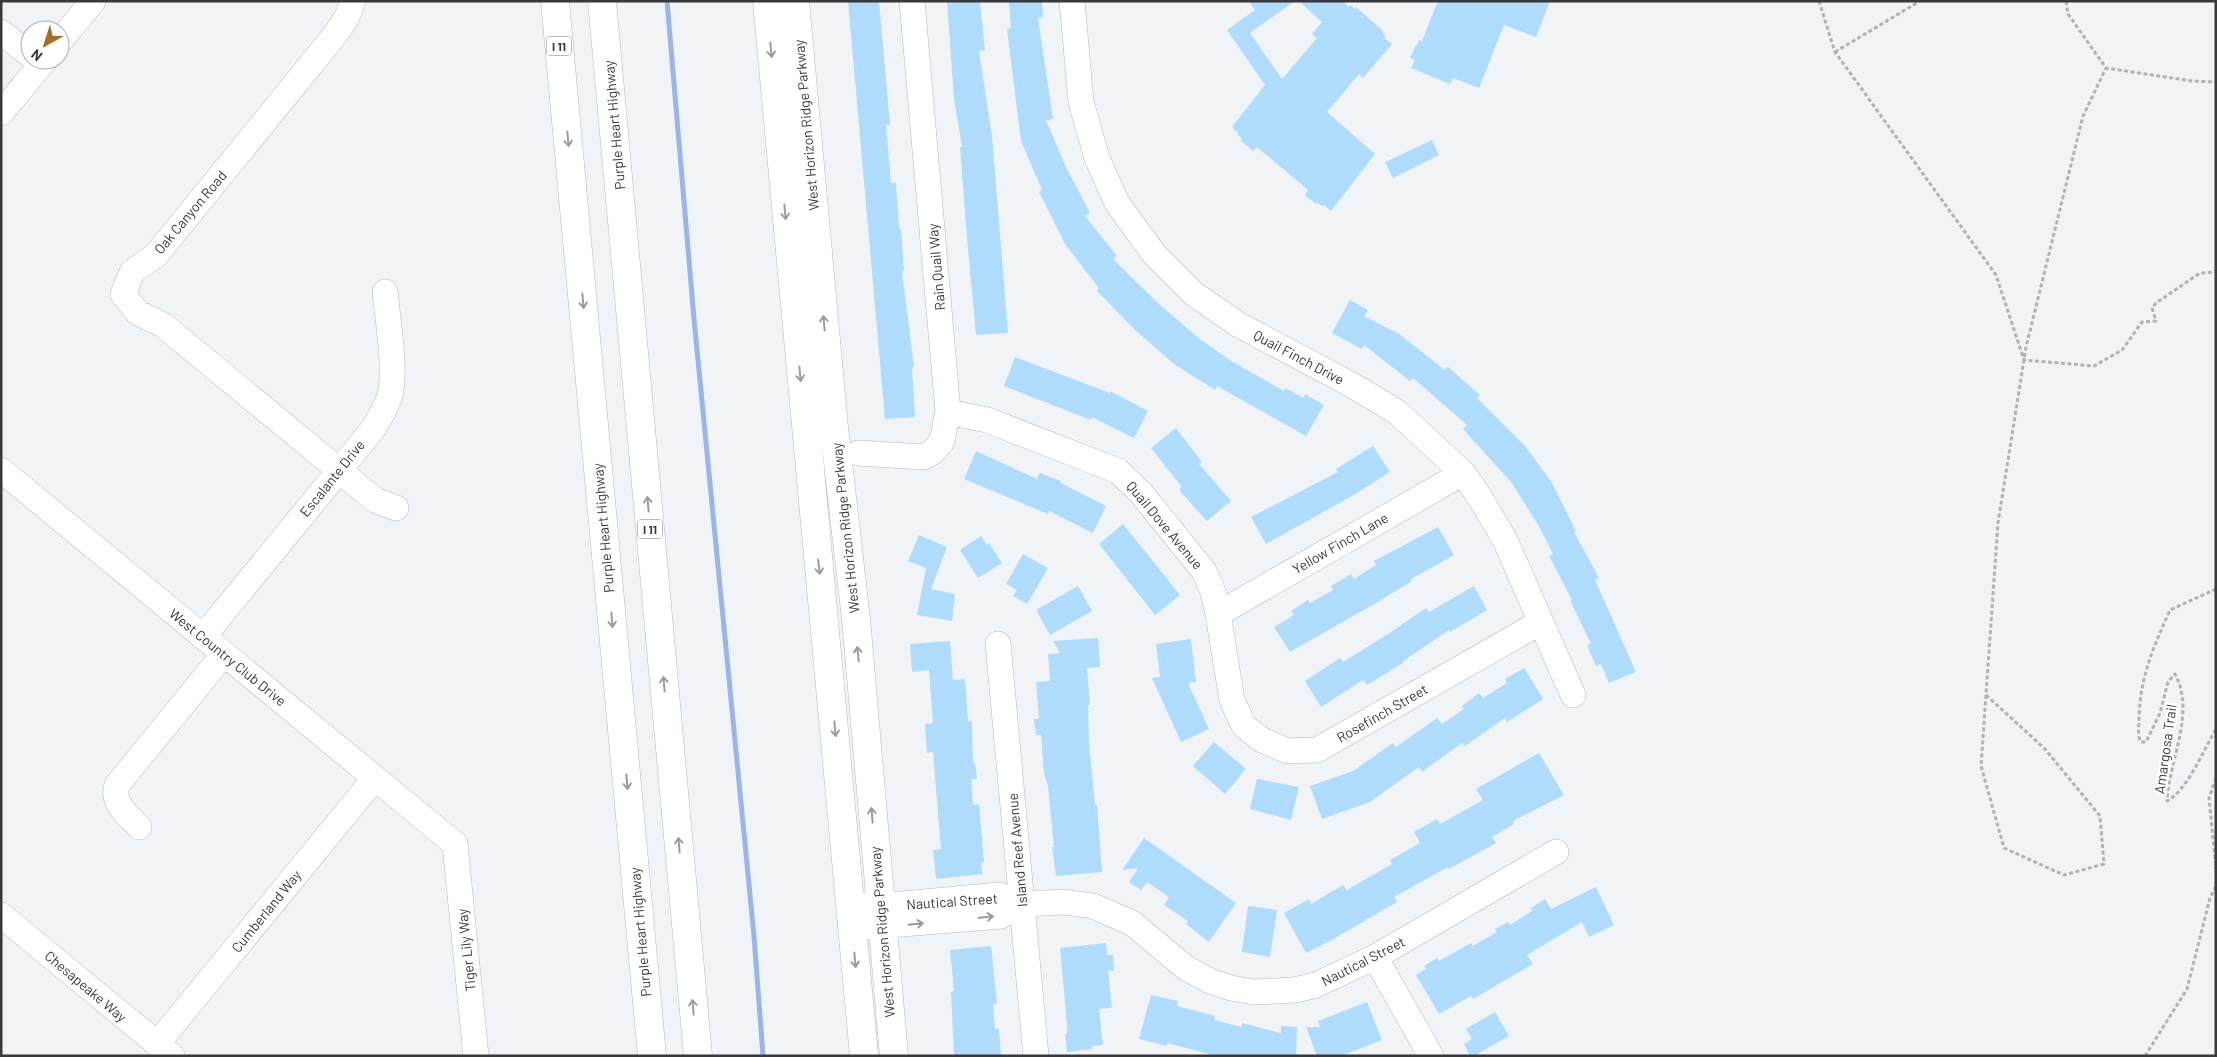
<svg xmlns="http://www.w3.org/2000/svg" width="2217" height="1057" font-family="Barlow,sans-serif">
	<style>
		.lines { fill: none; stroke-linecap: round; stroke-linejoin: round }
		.stream { stroke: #9bb5e9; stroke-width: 5 }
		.building { fill: #afdbfc }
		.minor-casing { stroke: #b5b8bb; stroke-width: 26 }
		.major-casing { stroke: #b5b8bb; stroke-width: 29 }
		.highway-casing { stroke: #b5b8bb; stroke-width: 29 }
		.path { stroke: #b0b3b5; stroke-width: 3; stroke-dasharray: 4 2.5; stroke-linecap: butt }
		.minor { stroke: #fff; stroke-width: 25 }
		.major { stroke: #fff; stroke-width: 28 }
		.highway { stroke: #fff; stroke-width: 28 }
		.oneway { stroke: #9c9c9c }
		.labels { text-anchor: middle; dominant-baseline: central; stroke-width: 5; stroke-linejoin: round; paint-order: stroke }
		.shield { fill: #fff; stroke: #747475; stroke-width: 1 }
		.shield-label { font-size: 12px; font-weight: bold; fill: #38393a }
		.street-label { font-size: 14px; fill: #38393a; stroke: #fff }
	</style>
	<rect width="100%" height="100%" fill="#f1f4f7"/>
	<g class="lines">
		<path class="stream" d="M 667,1 L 694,319 L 754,936 L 763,1056"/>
	</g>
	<path class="building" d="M 848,1 L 879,1 L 890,125 L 886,125 L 891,183 L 896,183 L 899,229 L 901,229 L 904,271 L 902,271 L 914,367 L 912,368 L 915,417 L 885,419 Z
		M 947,1 L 980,1 L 985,50 L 979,51 L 992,136 L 1008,333 L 976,335 L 967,238 L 960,147 L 962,147 L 954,99 Z
		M 1009,1 L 1042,1 L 1043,17 L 1038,18 L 1053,119 L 1046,120 L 1066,167 L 1090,213 L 1085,216 L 1117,256 L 1113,259 L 1160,305 L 1201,340 L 1233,362 L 1284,391 L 1285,388 L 1304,398 L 1305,394 L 1324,405 L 1306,436 L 1217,386 L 1215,390 L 1174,364 L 1135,330 L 1097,291 L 1099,288 L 1065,244 L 1039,192 L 1042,190 L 1021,141 L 1007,29 L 1011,28 Z
		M 1249,1 L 1295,1 L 1250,33 L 1282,79 L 1317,38 L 1312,34 L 1322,22 L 1299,1 L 1343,1 L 1349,7 L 1350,5 L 1355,9 L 1356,7 L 1383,31 L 1382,32 L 1386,36 L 1384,38 L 1392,44 L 1363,78 L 1359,74 L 1327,112 L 1375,154 L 1331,211 L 1324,205 L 1322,206 L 1318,203 L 1316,204 L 1305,195 L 1308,190 L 1257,147 L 1253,151 L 1241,141 L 1242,139 L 1238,135 L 1239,134 L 1232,127 L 1265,85 L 1227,30 L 1255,10 Z
		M 1438,1 L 1550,1 L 1536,37 L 1504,25 L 1479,88 L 1453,78 L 1450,84 L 1411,68 L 1415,60 L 1410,58 L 1416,45 L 1417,45 L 1419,40 L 1422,41 Z
		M 1432,140 L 1439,155 L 1393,178 L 1385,162 Z
		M 1350,300 L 1368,310 L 1364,316 L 1399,334 L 1445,370 L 1448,367 L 1480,395 L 1477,398 L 1525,446 L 1551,481 L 1576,531 L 1574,532 L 1599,578 L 1595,580 L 1636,672 L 1609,683 L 1601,664 L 1596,666 L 1587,645 L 1591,644 L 1570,600 L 1572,600 L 1549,556 L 1553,554 L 1540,528 L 1512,483 L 1463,429 L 1467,425 L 1413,378 L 1410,381 L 1364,345 L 1362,349 L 1332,333 Z
		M 1015,357 L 1110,393 L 1110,391 L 1148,411 L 1134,438 L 1092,417 L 1091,420 L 1004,386 Z
		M 1176,428 L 1202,462 L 1199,464 L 1231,501 L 1207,521 L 1179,490 L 1182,487 L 1151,448 Z
		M 1373,446 L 1390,472 L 1352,496 L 1266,544 L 1251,517 L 1338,472 L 1336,469 Z
		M 976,451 L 1037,479 L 1040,473 L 1061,481 L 1061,483 L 1106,506 L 1093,533 L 1049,511 L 1048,514 L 964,479 Z
		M 1123,524 L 1180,595 L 1155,615 L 1099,544 Z
		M 1438,527 L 1454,555 L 1411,579 L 1412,581 L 1376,603 L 1290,652 L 1274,627 L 1294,615 L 1291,611 L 1308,600 L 1310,603 L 1333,590 L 1331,586 L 1351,574 L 1354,579 L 1376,565 L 1374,561 Z
		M 919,535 L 947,547 L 931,589 L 955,594 L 952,621 L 917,615 L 926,568 L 908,561 Z
		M 981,536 L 987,545 L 989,543 L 1002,563 L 978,578 L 960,550 Z
		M 1023,554 L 1048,568 L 1027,604 L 1013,596 L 1017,590 L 1006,584 Z
		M 1078,586 L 1092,611 L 1050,635 L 1036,610 Z
		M 1474,586 L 1487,610 L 1450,632 L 1449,630 L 1402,662 L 1403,663 L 1367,685 L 1363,680 L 1321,707 L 1305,681 L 1340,658 L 1343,662 L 1391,632 L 1426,608 L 1429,612 Z
		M 1098,638 L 1100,667 L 1087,668 L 1090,705 L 1088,705 L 1089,743 L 1095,805 L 1097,805 L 1102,872 L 1056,876 L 1052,847 L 1054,847 L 1048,786 L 1044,773 L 1041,735 L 1036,735 L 1034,719 L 1039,719 L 1036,682 L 1050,681 L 1048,654 L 1060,653 L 1053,641 Z
		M 1191,639 L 1196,682 L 1188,683 L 1209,729 L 1181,742 L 1152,678 L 1160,677 L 1156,644 Z
		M 950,641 L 953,680 L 965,679 L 968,721 L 972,721 L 973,763 L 975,763 L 977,779 L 971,779 L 973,805 L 979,804 L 984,862 L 981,862 L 982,874 L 936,879 L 933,850 L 941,849 L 933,752 L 927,753 L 925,724 L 933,723 L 929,670 L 912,672 L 910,644 Z
		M 1524,668 L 1543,699 L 1507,722 L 1505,718 L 1465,746 L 1462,743 L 1422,772 L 1419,767 L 1370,802 L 1322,819 L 1310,786 L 1353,771 L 1393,743 L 1396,747 L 1437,718 L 1442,724 L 1464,709 L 1462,706 L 1479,693 L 1483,698 L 1507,683 L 1505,679 Z
		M 1214,742 L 1246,769 L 1225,794 L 1193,766 Z
		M 1539,753 L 1564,795 L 1513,821 L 1514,824 L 1492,837 L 1496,843 L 1449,869 L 1448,867 L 1394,897 L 1397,902 L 1332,940 L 1306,953 L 1284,913 L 1309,899 L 1311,904 L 1343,885 L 1347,890 L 1392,864 L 1390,860 L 1420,843 L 1414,832 L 1437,819 L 1440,824 L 1483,800 L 1476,789 Z
		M 1257,779 L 1299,787 L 1291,820 L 1250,809 Z
		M 1144,838 L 1236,903 L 1209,942 L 1186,924 L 1188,921 L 1164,905 L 1169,897 L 1147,882 L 1141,890 L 1129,882 L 1138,868 L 1122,870 Z
		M 1596,887 L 1614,925 L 1589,937 L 1582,922 L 1527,955 L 1533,964 L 1473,999 L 1471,996 L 1439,1014 L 1416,975 L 1426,969 L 1424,966 L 1437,958 L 1439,961 L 1471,943 L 1473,946 L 1497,932 L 1495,929 L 1508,922 L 1510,925 L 1532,911 L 1531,908 L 1545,899 L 1551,909 Z
		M 1248,906 L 1277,910 L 1270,957 L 1242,952 Z
		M 1106,943 L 1107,955 L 1113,955 L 1114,971 L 1108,971 L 1112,1008 L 1099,1009 L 1103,1045 L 1092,1046 L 1092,1049 L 1067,1052 L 1065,1034 L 1067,1034 L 1067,1024 L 1060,948 Z
		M 991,946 L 997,1003 L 993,1004 L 995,1029 L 999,1029 L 1001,1056 L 954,1056 L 951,992 L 954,991 L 950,950 Z
		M 1151,995 L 1178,1001 L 1177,1006 L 1215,1016 L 1214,1020 L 1241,1027 L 1242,1023 L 1281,1033 L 1281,1026 L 1297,1027 L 1296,1056 L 1217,1056 L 1167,1043 L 1167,1046 L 1139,1039 Z
		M 1367,1002 L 1382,1040 L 1341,1056 L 1317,1056 L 1306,1027 L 1320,1027 L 1318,1021 Z
		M 1495,1012 L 1509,1036 L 1474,1056 L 1470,1056 L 1464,1044 L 1472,1039 L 1466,1029 Z"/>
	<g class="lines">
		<g class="minor-casing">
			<path id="minor" d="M 353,1 L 347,17 L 335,35 L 156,255 L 132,272 L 123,294 L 138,313 L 163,325 L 375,500 L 396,508
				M 1072,1 L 1081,102 L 1097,158 L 1117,203 L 1154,254 L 1194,294 L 1239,325 L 1352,385 L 1397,412 L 1463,473 L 1479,496 L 1505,540 L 1573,695
				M 1,32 L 30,55
				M 60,41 L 93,1
				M 1,113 L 45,60
				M 948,412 L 987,420 L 1118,471 L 1140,492 L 1204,571 L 1213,592 L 1218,614 L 1232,700 L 1244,726 L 1262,740 L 1288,751 L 1317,750 L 1541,622
				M 858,453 L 923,457 L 933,452 L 942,441 L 948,412 L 912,1
				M 1,470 L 455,844 L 476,1056
				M 1218,614 L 1463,473
				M 203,637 L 373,429 C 380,417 389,404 391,390 C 395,364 388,320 385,292
				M 998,644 L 1036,1056
				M 139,827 C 127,814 111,803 117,785 L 224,654
				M 850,905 L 903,904 L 999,895 L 1023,904
				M 1,915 L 172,1056
				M 852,928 L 1001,916 L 1023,904 L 1065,902 L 1093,906 L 1132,923 L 1186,968 L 1210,981 L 1231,988 L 1254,992 L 1295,990 L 1316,985 L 1375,957 L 1556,852
				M 1375,957 L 1431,1056
				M 157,1044 L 375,778"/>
		</g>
		<g class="major-casing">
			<path id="major" d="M 767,1 L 864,1056
				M 795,1 L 834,428 L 856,619 L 894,1056"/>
		</g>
		<g class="highway-casing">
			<path id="highway" d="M 555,1 L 652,1056
				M 602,1 L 698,1056"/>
		</g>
		<path class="path" d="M 1819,1 L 1835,52 L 1996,275 L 2024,360 L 2094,366 L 2122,350 L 2142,322 L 2156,321 L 2152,308 L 2156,303 L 2200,273 L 2216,272
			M 2066,1 L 2068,14 L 2106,68 L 2192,81 L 2216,82
			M 1835,52 L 1920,1
			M 2216,589 L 2170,610 C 2153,648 2140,677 2139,719 C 2139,727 2137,736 2141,742 L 2146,742 L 2160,713 L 2168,682 L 2175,674 C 2196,713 2169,760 2167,801 C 2187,791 2204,749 2216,729
			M 1986,695 L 2045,749 L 2100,816 L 2104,864 L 2064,875 L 2004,848 L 1981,766 L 1998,523 L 2026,347 L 2083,116 L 2106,68
			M 2216,778 L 2209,798 L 2216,869
			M 2145,1056 L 2187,989 L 2210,898 L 2216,886"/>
		<use href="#minor" class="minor"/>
		<use href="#major" class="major"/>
		<use href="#highway" class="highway"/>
	</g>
	<defs><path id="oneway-shaft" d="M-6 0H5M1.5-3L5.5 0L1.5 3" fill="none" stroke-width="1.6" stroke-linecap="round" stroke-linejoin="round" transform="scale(1.25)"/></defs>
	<g class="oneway">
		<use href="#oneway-shaft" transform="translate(771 50) rotate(85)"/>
		<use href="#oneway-shaft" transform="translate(568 139) rotate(85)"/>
		<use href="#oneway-shaft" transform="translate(785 212) rotate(85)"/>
		<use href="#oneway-shaft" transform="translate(583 301) rotate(85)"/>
		<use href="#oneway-shaft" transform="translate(824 323) rotate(-95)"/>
		<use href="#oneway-shaft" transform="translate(800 374) rotate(85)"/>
		<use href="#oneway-shaft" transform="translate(648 504) rotate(-95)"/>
		<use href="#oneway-shaft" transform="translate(819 567) rotate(83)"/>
		<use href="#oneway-shaft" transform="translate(612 620) rotate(85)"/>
		<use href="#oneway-shaft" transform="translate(858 654) rotate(-95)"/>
		<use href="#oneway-shaft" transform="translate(664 684) rotate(-95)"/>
		<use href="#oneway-shaft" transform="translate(835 729) rotate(85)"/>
		<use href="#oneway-shaft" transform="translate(627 782) rotate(85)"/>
		<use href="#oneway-shaft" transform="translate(872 815) rotate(-95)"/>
		<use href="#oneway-shaft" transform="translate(679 845) rotate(-95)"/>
		<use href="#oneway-shaft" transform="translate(986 917) rotate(-5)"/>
		<use href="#oneway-shaft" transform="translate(916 924) rotate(-6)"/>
		<use href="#oneway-shaft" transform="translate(855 960) rotate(85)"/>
		<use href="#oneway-shaft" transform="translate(693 1007) rotate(-95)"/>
	</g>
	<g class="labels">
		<g class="shield">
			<rect x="546.5" y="36.5" width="25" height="19" rx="4"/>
			<rect x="637.5" y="519.5" width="25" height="19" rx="4"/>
		</g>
		<g class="shield-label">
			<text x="559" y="46">I 11</text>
			<text x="650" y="529">I 11</text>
		</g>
		<g class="street-label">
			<text transform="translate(614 125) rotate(-95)">Purple Heart Highway</text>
			<text transform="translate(806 125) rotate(-95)">West Horizon Ridge Parkway</text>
			<text transform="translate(190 212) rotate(-50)">Oak Canyon Road</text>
			<text transform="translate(936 267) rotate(-95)">Rain Quail Way</text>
			<text transform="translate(1299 357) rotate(28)">Quail Finch Drive</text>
			<text transform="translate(332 478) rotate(-51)">Escalante Drive</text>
			<text transform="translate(1165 525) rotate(50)">Quail Dove Avenue</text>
			<text transform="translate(603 528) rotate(-95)">Purple Heart Highway</text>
			<text transform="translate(845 528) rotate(-96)">West Horizon Ridge Parkway</text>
			<text transform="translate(1340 543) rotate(-30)">Yellow Finch Lane</text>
			<text transform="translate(228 657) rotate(39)">West Country Club Drive</text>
			<text transform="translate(1382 713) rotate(-30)">Rosefinch Street</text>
			<text transform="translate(2165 749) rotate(-82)">Amargosa Trail</text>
			<text transform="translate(1017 850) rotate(-95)">Island Reef Avenue</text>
			<text transform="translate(952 901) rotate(-4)">Nautical Street</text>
			<text transform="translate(266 911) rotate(-51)">Cumberland Way</text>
			<text transform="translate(640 932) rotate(-95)">Purple Heart Highway</text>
			<text transform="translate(882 932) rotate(-95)">West Horizon Ridge Parkway</text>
			<text transform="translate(466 950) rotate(-96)">Tiger Lily Way</text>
			<text transform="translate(1363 961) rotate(-27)">Nautical Street</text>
			<text transform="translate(86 986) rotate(40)">Chesapeake Way</text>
		</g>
	</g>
	<rect width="2217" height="1057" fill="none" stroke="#38393a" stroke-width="5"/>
	<g transform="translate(45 45) rotate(219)"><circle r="24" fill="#ffffff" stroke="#afb0b0"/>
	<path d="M0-4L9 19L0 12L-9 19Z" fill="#a46d29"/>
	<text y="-8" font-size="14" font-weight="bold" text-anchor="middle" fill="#38393a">N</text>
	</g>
</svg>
